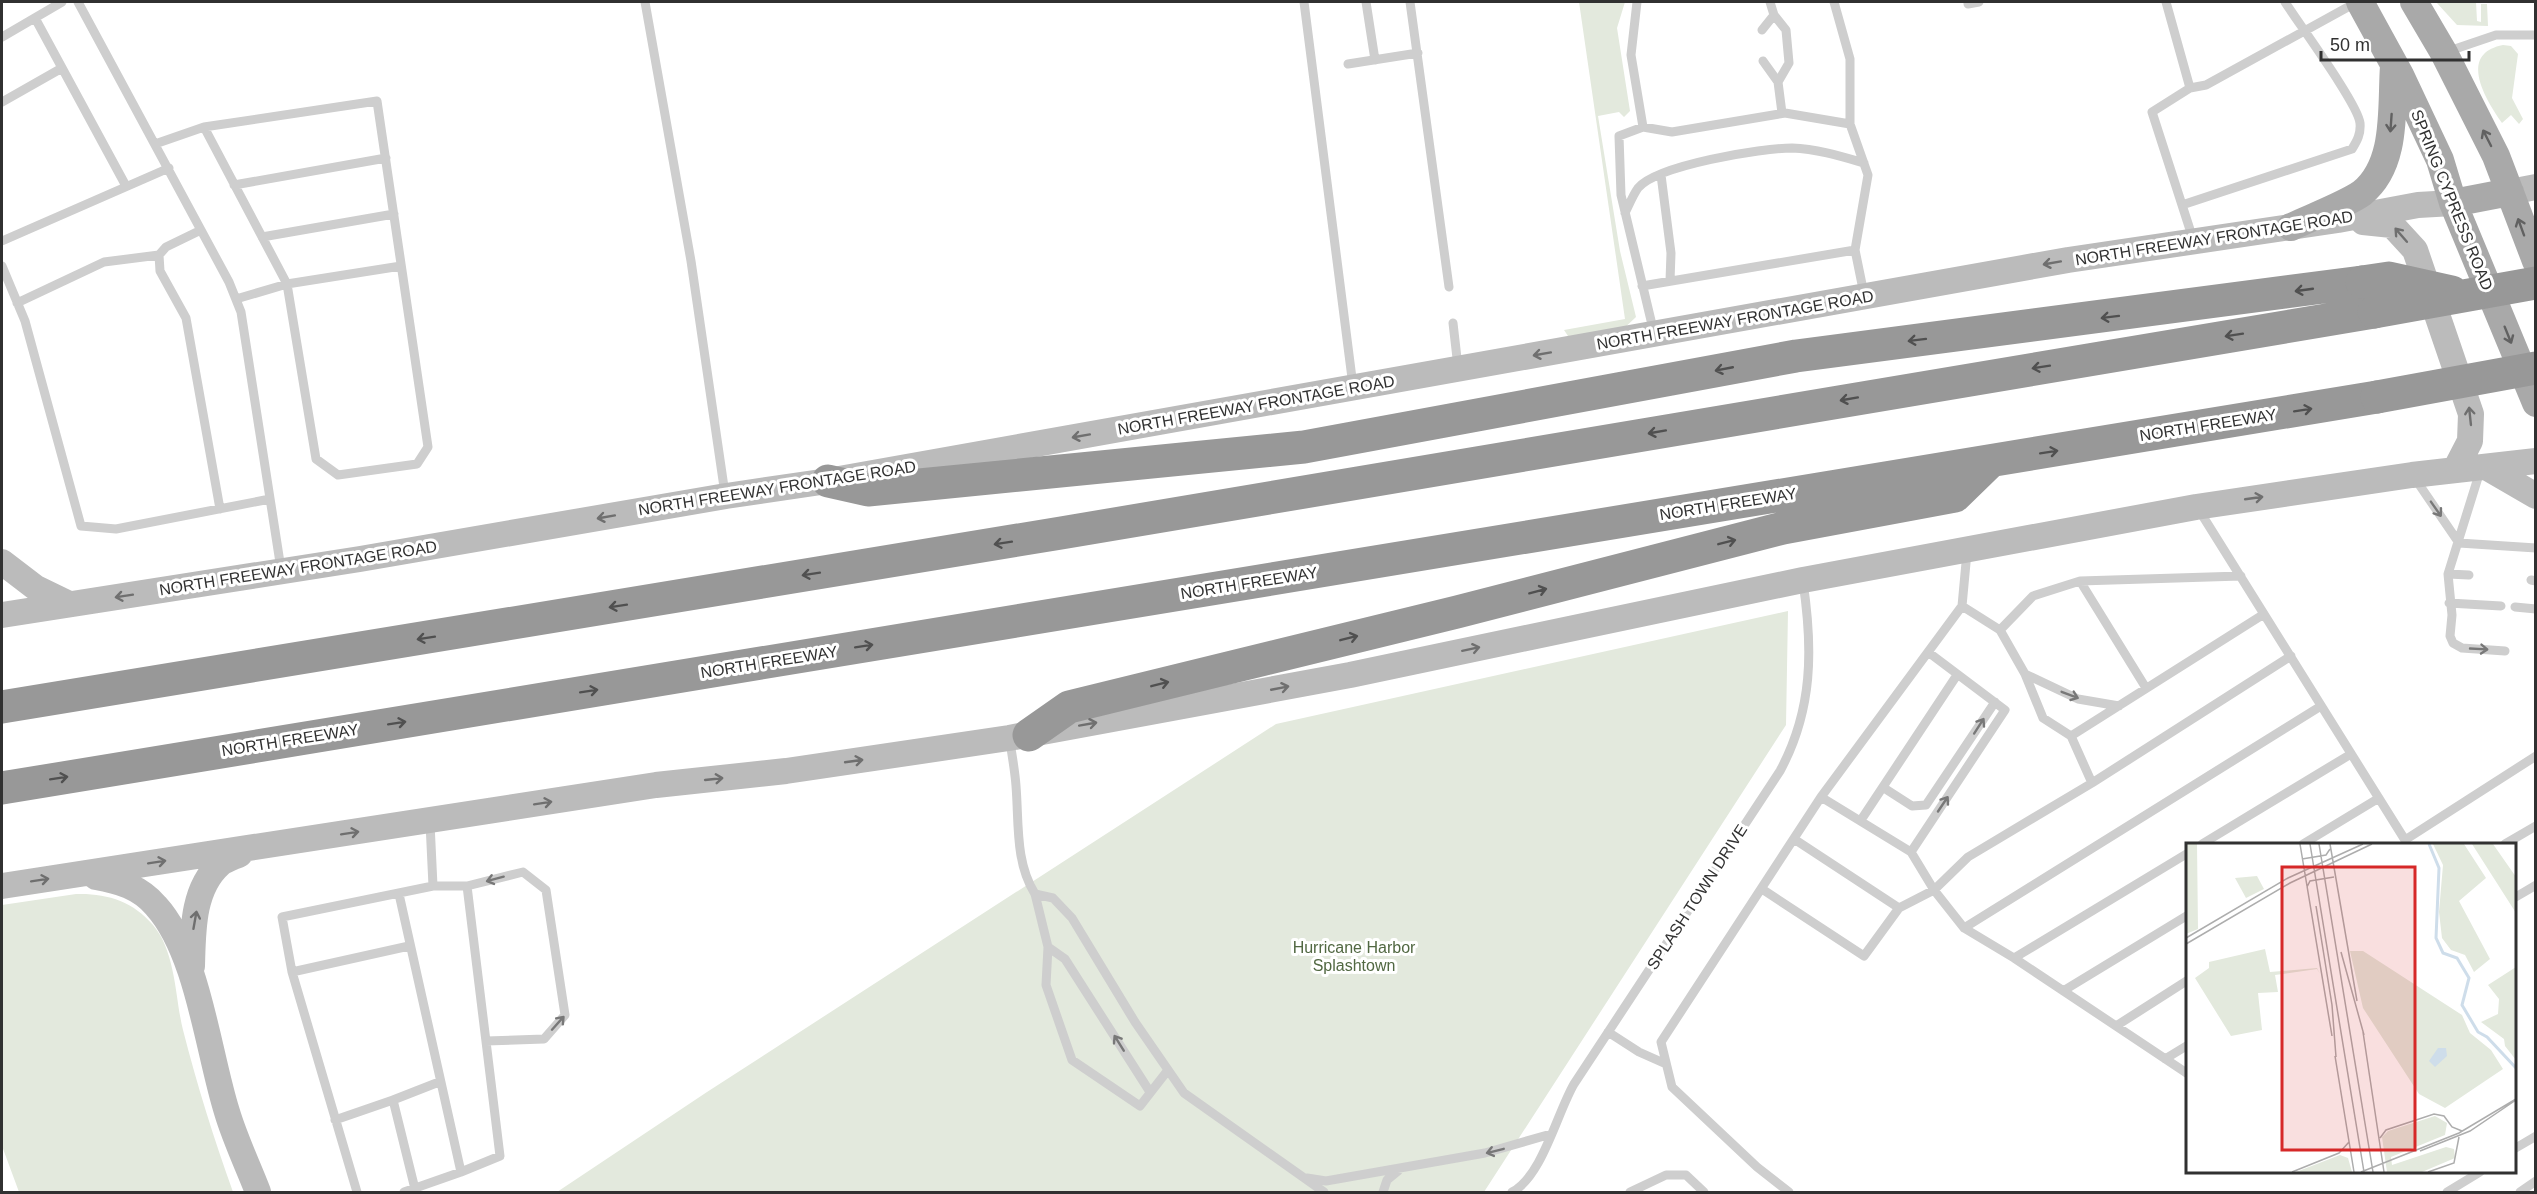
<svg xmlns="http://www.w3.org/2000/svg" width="2537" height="1194" font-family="Arial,sans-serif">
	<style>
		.green { fill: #e3e9dd }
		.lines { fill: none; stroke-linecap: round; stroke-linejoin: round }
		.lane { stroke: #cecece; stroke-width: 9 }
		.secondary { stroke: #bbb; stroke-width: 26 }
		.primary { stroke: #a9a9a9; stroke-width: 28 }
		.highway { stroke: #989898; stroke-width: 33 }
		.highway-bridge { stroke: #989898; stroke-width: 33 }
		.oneway { stroke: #616161 }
		.oneway2 { stroke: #6f6f6f }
		.oneway3 { stroke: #505050 }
		.oneway4 { stroke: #787878 }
		.labels { text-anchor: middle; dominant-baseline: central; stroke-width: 6; stroke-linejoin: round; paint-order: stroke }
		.street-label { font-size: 16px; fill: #313131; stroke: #fff }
		.park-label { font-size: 16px; fill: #516842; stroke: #fff }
		.inset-river { fill: none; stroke: #ceddea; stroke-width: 3 }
		.inset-road { fill: none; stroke: #adadad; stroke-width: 1.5 }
		.view { fill: #d62828; fill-opacity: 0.15; stroke: #d62828; stroke-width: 3 }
		.inset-edge { fill: none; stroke: #313131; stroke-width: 3 }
	</style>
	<rect width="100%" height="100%" fill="#fff"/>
	<path class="green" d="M 1579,2 L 1625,2 L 1617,28 L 1630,111 L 1624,117 L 1619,112 L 1598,116 L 1620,251 L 1636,317 L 1618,334 L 1568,336 L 1564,330 L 1625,319 Z
		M 2436,2 L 2476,2 L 2477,21 L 2481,22 L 2481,4 L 2487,4 L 2488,26 L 2457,25 Z
		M 2503,45 L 2511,46 L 2518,54 L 2512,98 L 2523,119 L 2519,124 L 2511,115 L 2502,123 C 2486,100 2457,54 2503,45 Z
		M 1788,611 L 1786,725 L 1484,1192 L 557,1192 L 707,1092 L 1276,724 Z
		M 76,894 C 106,893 133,901 153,925 C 176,952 175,998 183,1030 C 197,1085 214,1139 233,1192 L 19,1192 L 2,1146 L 2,905 Z"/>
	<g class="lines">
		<path class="lane" d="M 78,2 L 229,282 L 241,312 L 281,569
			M 645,2 L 691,261 L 725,494
			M 1304,2 L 1353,386
			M 1366,2 L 1375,60
			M 1410,2 L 1449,287
			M 1637,2 L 1631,55 L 1643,127
			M 1770,2 L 1774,15 L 1786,30 L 1789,63 L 1778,82 L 1782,113
			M 1834,2 L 1850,59 L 1850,124
			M 1968,2 L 1968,4 L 1979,2
			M 2166,2 L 2190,88 L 2152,112 L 2193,239
			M 35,18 L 126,186
			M 1762,30 L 1774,15
			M 2,37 L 62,2
			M 2446,52 L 2496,35 L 2536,35
			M 1763,61 L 1778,82
			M 1348,64 L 1418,53
			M 2190,88 L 2206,85 L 2357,2
			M 2,102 L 62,68
			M 155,144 L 204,127 L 377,101 L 428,447 L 417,464 L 338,475 L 316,459 L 287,284 L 204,127
			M 1661,175 L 1671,253 L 1670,281
			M 234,185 L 386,158
			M 2182,205 L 2352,149 C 2357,141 2361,134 2360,123 C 2358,104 2299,24 2285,2
			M 1625,213 C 1629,205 1633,195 1638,188 C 1657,165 1762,148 1792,148 C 1817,149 1840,156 1864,163
			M 201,230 L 166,247 L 159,255 L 160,271 L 186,318 L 220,509
			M 262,237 L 394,214
			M 2,241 L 169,168
			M 2,266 L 25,321 L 81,526 L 116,529 L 270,499
			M 1642,286 L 1855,250
			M 236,299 L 287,284 L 401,266
			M 17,303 L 104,262 L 159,255
			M 1453,323 L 1458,367
			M 1654,333 L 1621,195 L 1619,136 L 1643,127 L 1672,132 L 1785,113 L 1850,124 L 1868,175 L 1855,250 L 1864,294
			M 2481,468 L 2448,574 L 2452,615 L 2450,636 L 2453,643 L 2462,648 L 2505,651
			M 2414,477 L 2459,543
			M 2199,510 L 2405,840 L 2536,756
			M 2459,543 L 2536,548
			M 1967,552 L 1962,606 L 1821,797 L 1911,852 L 1934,890 L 1964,928 L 2014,958 L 2188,1074
			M 2448,574 L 2469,575
			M 2531,580 L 2536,581
			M 2080,581 L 2146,688
			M 2449,603 L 2501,606
			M 1962,606 L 2000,630 L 2033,596 L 2080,581 L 2241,576
			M 2515,607 L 2536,609
			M 2000,630 L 2025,674 L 2043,718 L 2071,736 L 2092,783
			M 2025,674 L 2078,699 L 2119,706
			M 2071,736 L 2264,614
			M 1010,741 C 1012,756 1015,771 1016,786 C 1019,823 1015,862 1035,894 L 1053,898 L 1072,918 L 1135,1022 L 1184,1093 L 1324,1192
			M 1884,788 L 1912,806 L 1926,805 L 1995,702
			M 1861,820 L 1957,675
			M 430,823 L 433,886
			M 1794,839 L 1899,908
			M 2202,844 L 2351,754
			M 2303,844 L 2379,798
			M 2505,844 L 2536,826
			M 1911,852 L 2005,710 L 1928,652
			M 467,886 L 523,872 L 546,890 L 565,1015 L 544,1039 L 486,1041
			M 1762,889 L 1864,956 L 1899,908 L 1934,890 L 1968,857 L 2092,783 L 2291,656
			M 399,894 L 461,1172 L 404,1192
			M 1035,894 L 1048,947
			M 2514,898 L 2536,885
			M 1964,928 L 2321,706
			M 2014,958 L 2188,853
			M 292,972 L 409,946
			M 2063,991 L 2188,915
			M 2116,1026 L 2188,980
			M 1608,1032 L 1639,1052 L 1666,1064
			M 2165,1059 L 2188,1045
			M 1150,1092 L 1065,959 L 1048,947 L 1046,985 L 1072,1060 L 1140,1106 L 1168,1070
			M 335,1120 L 393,1100
			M 2514,1149 L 2536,1136
			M 1307,1178 L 1326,1181 L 1485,1153 L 1551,1134
			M 415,1189 L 393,1100 L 439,1082
			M 357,1192 L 292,972 L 282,917 L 433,886 L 467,886 L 500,1156 L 461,1172
			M 1383,1192 L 1387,1180 L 1398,1171
			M 1512,1192 C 1542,1177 1557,1113 1574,1084 L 1780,771 C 1813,710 1813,649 1803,582
			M 1630,1192 L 1666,1175 L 1686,1175 L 1704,1192
			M 1789,1192 L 1757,1167 L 1672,1087 L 1661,1042 L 1821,797
			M 2447,1192 L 2480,1172
			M 2520,1192 L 2536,1181"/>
		<path class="secondary" d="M 2510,192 L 2536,187
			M 2363,222 L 2392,225 L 2415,250 L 2471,414 L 2470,441 L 2455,470
			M 2486,467 L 2536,496
			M 2,562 L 36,588 L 69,604
			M 2,615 L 360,559 L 726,496 L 828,481 L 2068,260 L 2338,220 L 2418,205 L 2453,203
			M 96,877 C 119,881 140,887 156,906 C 198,952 208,1052 227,1112 C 235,1139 248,1166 258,1192
			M 2,886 L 656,785 L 786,771 L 1009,738 L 1350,675 L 1803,580 L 2196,507 L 2412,475 L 2536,461
			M 192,966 C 193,932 192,889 220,864 C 225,860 234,857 240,854"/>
		<path class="primary" d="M 2360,2 L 2400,75 L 2440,160 L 2453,203 L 2536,403
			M 2414,2 L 2444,53 L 2496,156 L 2536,261
			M 2453,203 L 2510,192
			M 2291,227 C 2310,218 2345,205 2362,193 C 2398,164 2391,107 2394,66"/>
		<path class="highway" d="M 828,481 L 868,490 L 1304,447 L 1796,356 L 2362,282
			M 2,707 L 1061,533 L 2374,312
			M 1029,735 L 1069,707 L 1457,612 L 1783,528 L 1955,496 L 1991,461
			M 2,788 L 2377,397"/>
		<path class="highway-bridge" d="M 2362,282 L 2389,278 L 2452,292
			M 2374,312 L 2536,283
			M 2377,397 L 2536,368"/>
	</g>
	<defs><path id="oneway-shaft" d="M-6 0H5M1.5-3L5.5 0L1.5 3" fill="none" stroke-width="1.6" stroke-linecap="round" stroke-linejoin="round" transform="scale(1.5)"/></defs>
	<g class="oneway">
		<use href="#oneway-shaft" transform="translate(2391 123) rotate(94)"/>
		<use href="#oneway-shaft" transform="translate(2487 138) rotate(-117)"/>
		<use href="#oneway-shaft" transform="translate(2521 227) rotate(-110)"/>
		<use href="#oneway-shaft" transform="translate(2508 335) rotate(68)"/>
	</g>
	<g class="oneway2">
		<use href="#oneway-shaft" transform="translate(2401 235) rotate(-131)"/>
		<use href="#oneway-shaft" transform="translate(2052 263) rotate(170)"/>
		<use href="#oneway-shaft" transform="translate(1542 354) rotate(170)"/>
		<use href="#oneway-shaft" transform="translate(2470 416) rotate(-96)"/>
		<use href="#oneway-shaft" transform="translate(1081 436) rotate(170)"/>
		<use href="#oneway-shaft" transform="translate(2254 498) rotate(-8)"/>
		<use href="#oneway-shaft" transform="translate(606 517) rotate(170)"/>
		<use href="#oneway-shaft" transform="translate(124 596) rotate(171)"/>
		<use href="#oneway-shaft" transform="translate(1471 649) rotate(-12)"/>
		<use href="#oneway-shaft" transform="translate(1280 688) rotate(-11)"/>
		<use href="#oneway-shaft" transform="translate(1088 724) rotate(-10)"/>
		<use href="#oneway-shaft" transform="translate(854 761) rotate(-8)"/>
		<use href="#oneway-shaft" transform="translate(714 779) rotate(-6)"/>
		<use href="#oneway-shaft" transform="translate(543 803) rotate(-9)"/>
		<use href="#oneway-shaft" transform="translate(350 833) rotate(-9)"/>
		<use href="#oneway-shaft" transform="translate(157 862) rotate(-9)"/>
		<use href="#oneway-shaft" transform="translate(40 880) rotate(-9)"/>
		<use href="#oneway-shaft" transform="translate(195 920) rotate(-80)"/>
	</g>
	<g class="oneway3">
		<use href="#oneway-shaft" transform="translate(2304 290) rotate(172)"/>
		<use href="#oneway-shaft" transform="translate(2110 317) rotate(173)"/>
		<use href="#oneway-shaft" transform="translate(2234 335) rotate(171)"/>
		<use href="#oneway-shaft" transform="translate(1917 340) rotate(173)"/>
		<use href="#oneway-shaft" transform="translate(2041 367) rotate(171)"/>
		<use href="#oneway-shaft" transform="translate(1724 369) rotate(169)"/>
		<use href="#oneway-shaft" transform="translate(1849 399) rotate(170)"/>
		<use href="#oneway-shaft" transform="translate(2303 410) rotate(-9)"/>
		<use href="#oneway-shaft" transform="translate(1657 432) rotate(170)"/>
		<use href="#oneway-shaft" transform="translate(2049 452) rotate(-9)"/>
		<use href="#oneway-shaft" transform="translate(1727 542) rotate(-14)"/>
		<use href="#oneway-shaft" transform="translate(1003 543) rotate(171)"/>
		<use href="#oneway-shaft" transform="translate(811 574) rotate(171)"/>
		<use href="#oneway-shaft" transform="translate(1538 591) rotate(-15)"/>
		<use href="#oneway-shaft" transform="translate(618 606) rotate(171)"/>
		<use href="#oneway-shaft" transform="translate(426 638) rotate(171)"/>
		<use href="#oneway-shaft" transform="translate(1349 638) rotate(-14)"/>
		<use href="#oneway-shaft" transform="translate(864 646) rotate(-9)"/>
		<use href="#oneway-shaft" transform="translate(1160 684) rotate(-14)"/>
		<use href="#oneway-shaft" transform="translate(589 691) rotate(-9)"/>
		<use href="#oneway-shaft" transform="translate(397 723) rotate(-9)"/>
		<use href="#oneway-shaft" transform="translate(59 778) rotate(-9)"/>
	</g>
	<g class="oneway4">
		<use href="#oneway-shaft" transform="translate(2436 509) rotate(55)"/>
		<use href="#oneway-shaft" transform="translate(2479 649) rotate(3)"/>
		<use href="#oneway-shaft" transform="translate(2070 695) rotate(21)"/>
		<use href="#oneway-shaft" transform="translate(1979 726) rotate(-57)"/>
		<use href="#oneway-shaft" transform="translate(1943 804) rotate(-56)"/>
		<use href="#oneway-shaft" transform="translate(495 879) rotate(165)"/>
		<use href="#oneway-shaft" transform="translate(558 1023) rotate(-48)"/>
		<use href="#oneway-shaft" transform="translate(1119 1043) rotate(-122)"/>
		<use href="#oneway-shaft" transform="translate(1495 1151) rotate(166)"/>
	</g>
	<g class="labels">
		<g class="street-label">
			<text transform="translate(2452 200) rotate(68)">SPRING CYPRESS ROAD</text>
			<text transform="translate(2214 238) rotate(-9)">NORTH FREEWAY FRONTAGE ROAD</text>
			<text transform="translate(1735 320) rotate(-10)">NORTH FREEWAY FRONTAGE ROAD</text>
			<text transform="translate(1256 405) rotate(-10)">NORTH FREEWAY FRONTAGE ROAD</text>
			<text transform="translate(2208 425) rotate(-9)">NORTH FREEWAY</text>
			<text transform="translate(777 488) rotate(-9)">NORTH FREEWAY FRONTAGE ROAD</text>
			<text transform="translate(1728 504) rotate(-9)">NORTH FREEWAY</text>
			<text transform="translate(298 568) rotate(-9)">NORTH FREEWAY FRONTAGE ROAD</text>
			<text transform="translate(1249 583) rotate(-9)">NORTH FREEWAY</text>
			<text transform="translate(769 662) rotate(-9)">NORTH FREEWAY</text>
			<text transform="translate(290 740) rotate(-9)">NORTH FREEWAY</text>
			<text transform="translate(1697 897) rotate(-57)">SPLASH TOWN DRIVE</text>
		</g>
		<g class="park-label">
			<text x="1354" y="947">Hurricane Harbor<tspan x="1354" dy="18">Splashtown</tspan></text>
		</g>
	</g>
	<g transform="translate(2186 843)">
		<rect width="330" height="330" fill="#fff"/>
		<path d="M 0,1 L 11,1 L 12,86 L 0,91 ZM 247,1 L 278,1 L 300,35 L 273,58 L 304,116 L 288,129 L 279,112 L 265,107 L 256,95 L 253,69 L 257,22 ZM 286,1 L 307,1 L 330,34 L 330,70 ZM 71,33 L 78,46 L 60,55 L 49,35 ZM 79,106 L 84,129 L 131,125 L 134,131 L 131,126 L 89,132 L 92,149 L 72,150 L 76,187 L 45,193 L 9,135 L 23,125 L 23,119 ZM 164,108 L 177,108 L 276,172 L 284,190 L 305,207 L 317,226 L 259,265 L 233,251 L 177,165 ZM 330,124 L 330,217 L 319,203 L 318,196 L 295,179 L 312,171 L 313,156 L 302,142 ZM 249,273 L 261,280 L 259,292 L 205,314 L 206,322 L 260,304 L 268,306 L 269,315 L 236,329 L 201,329 L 196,294 L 202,288 ZM 154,312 L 162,315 L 166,329 L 110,329 Z" fill="#e3e9dd"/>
		<path d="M 252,205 L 260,205 L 261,213 L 249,224 L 243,218 Z" fill="#ceddea"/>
		<path class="inset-river" d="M 243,1 L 253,25 L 250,95 L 257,110 L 271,115 L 283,135 L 276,162 L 292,189 L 301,194 L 330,225"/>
		<path class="inset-road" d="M 114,1 L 146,193M 124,1 L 178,329M 133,1 L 187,329M 144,1 L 171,158M 116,16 L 140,12 L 144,6M 121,44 L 124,38 L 148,34M 130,63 L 146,162 L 150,214M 0,95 L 102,35 L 177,1M 0,101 L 104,40 L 186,1M 155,109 L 178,192M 177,189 L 198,329M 149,213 L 168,329M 194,295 L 200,287 L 248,271 L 258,273 L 266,284 L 276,288M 234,308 L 284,288 L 330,257M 106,329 L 153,310 L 163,299M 175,329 L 273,290 L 330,256M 242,329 L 268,320 L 273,294"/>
		<path class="view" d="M 96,24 L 229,24 L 229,307 L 96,307 Z"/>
		<rect width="330" height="330" class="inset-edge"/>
	</g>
	<rect width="2537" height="1194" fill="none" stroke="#313131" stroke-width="6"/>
	<path d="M2321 51v9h148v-9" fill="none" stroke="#313131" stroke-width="3"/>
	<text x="2330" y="51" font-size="18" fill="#313131" stroke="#ffffff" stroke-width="4.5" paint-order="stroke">50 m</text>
</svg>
